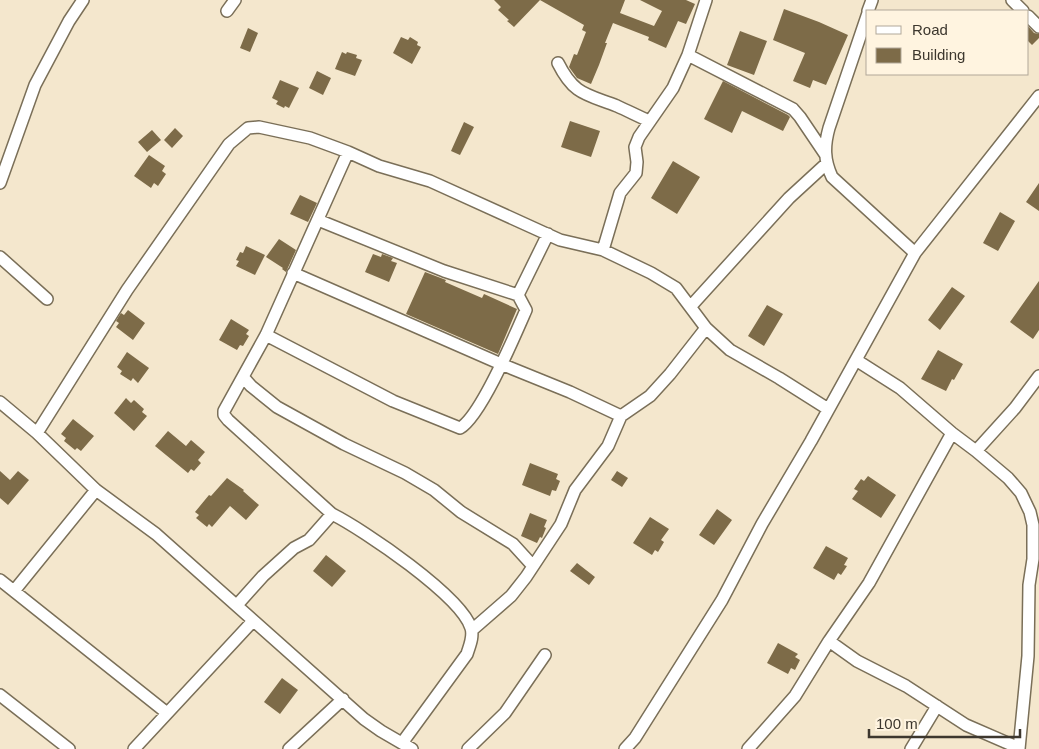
<svg xmlns="http://www.w3.org/2000/svg" width="1039" height="749" font-family="Helvetica,sans-serif">
	<style>
		.building { fill: #7d6b48 }
		.lines { fill: none; stroke-linecap: round; stroke-linejoin: round }
		.minor-casing { stroke: #7a6f58; stroke-width: 14 }
		.minor { stroke: #fff; stroke-width: 11 }
	</style>
	<rect width="100%" height="100%" fill="#f4e7cd"/>
	<path class="building" d="M 494,0 L 540,0 L 514,27 L 507,21 L 509,20 L 498,10 L 501,7 Z
		M 540,0 L 625,0 L 620,13 L 654,26 L 662,11 L 640,0 L 686,0 L 695,4 L 686,24 L 678,21 L 666,48 L 648,40 L 649,37 L 613,23 L 605,43 L 607,43 L 599,65 L 591,84 L 577,78 L 569,67 L 574,54 L 577,55 L 586,32 L 582,30 L 584,25 Z
		M 784,9 L 819,22 L 848,35 L 826,85 L 813,80 L 810,88 L 793,81 L 805,53 L 773,40 Z
		M 1028,26 L 1034,33 L 1039,34 L 1039,38 L 1032,45 L 1028,41 Z
		M 248,28 L 258,33 L 250,52 L 240,48 Z
		M 740,31 L 767,41 L 754,75 L 727,65 Z
		M 401,37 L 408,40 L 410,37 L 418,42 L 417,45 L 421,47 L 412,64 L 393,53 Z
		M 342,52 L 346,54 L 347,52 L 357,55 L 356,58 L 362,60 L 355,76 L 335,69 Z
		M 317,71 L 331,78 L 323,95 L 309,88 Z
		M 280,80 L 299,88 L 289,108 L 285,106 L 284,108 L 276,104 L 278,101 L 272,98 Z
		M 723,81 L 788,115 L 790,117 L 783,131 L 742,111 L 732,133 L 704,119 Z
		M 570,121 L 600,131 L 591,157 L 561,147 Z
		M 464,122 L 474,127 L 460,155 L 451,151 Z
		M 175,128 L 183,136 L 172,148 L 164,140 Z
		M 152,130 L 161,140 L 147,152 L 138,142 Z
		M 149,155 L 165,166 L 162,171 L 166,174 L 158,186 L 154,183 L 151,188 L 134,176 Z
		M 673,161 L 700,177 L 677,214 L 651,198 Z
		M 1039,183 L 1039,211 L 1026,202 Z
		M 300,195 L 317,203 L 308,222 L 290,214 Z
		M 1000,212 L 1015,221 L 998,251 L 983,243 Z
		M 279,239 L 296,250 L 286,272 L 282,269 L 283,268 L 266,257 Z
		M 246,246 L 265,255 L 255,275 L 236,266 L 239,261 L 236,260 L 240,252 L 243,253 Z
		M 373,254 L 381,257 L 382,254 L 393,258 L 391,261 L 397,263 L 389,282 L 365,272 Z
		M 425,272 L 446,280 L 445,282 L 482,298 L 484,294 L 517,309 L 498,354 L 406,314 Z
		M 1039,281 L 1039,330 L 1033,339 L 1010,322 Z
		M 952,287 L 965,296 L 940,330 L 928,320 Z
		M 767,305 L 783,314 L 764,346 L 748,336 Z
		M 128,310 L 145,323 L 133,340 L 116,327 L 119,323 L 116,321 L 119,316 L 121,313 L 124,315 Z
		M 231,319 L 249,330 L 246,334 L 249,336 L 243,346 L 240,345 L 237,350 L 219,340 Z
		M 938,350 L 963,364 L 954,380 L 952,379 L 946,391 L 921,379 Z
		M 127,352 L 149,368 L 138,383 L 133,378 L 131,381 L 120,374 L 122,371 L 117,367 Z
		M 126,398 L 131,403 L 134,400 L 144,409 L 142,412 L 147,416 L 134,431 L 114,413 Z
		M 73,419 L 94,436 L 81,451 L 77,448 L 75,450 L 64,441 L 66,438 L 61,434 Z
		M 168,431 L 186,446 L 191,440 L 205,452 L 198,460 L 201,463 L 194,471 L 191,469 L 188,473 L 155,446 Z
		M 530,463 L 558,474 L 556,479 L 560,481 L 556,491 L 552,490 L 550,496 L 522,485 Z
		M 0,471 L 10,480 L 18,471 L 29,480 L 8,505 L 0,498 Z
		M 617,471 L 628,478 L 622,487 L 611,480 Z
		M 868,476 L 896,495 L 881,518 L 852,499 L 858,491 L 854,489 L 861,479 L 864,481 Z
		M 227,478 L 244,490 L 243,491 L 259,505 L 246,520 L 230,506 L 212,527 L 209,524 L 207,527 L 196,518 L 199,515 L 195,512 L 209,495 L 211,496 Z
		M 717,509 L 732,520 L 714,545 L 699,535 Z
		M 530,513 L 547,520 L 544,527 L 546,528 L 542,538 L 540,537 L 537,543 L 521,536 Z
		M 650,517 L 669,529 L 661,540 L 664,542 L 658,552 L 655,550 L 652,555 L 633,543 Z
		M 826,546 L 848,558 L 844,565 L 847,566 L 841,575 L 838,573 L 834,580 L 813,568 Z
		M 326,555 L 346,571 L 332,587 L 313,571 Z
		M 577,563 L 595,577 L 589,585 L 570,571 Z
		M 778,643 L 798,654 L 795,657 L 800,660 L 795,670 L 791,668 L 788,674 L 767,663 Z
		M 282,678 L 298,690 L 280,714 L 264,702 Z"/>
	<g class="lines">
		<g class="minor-casing">
			<path id="minor" d="M 706,0 L 688,55 L 793,109 L 800,117 L 825,154
				M 1012,0 L 1023,11
				M 227,11 L 235,0
				M 868,11 L 872,0
				M 1028,16 L 1039,27
				M 558,63 C 574,95 586,94 617,106 C 628,111 638,116 649,121
				M 0,183 L 35,85 L 69,21 L 83,0
				M 318,220 L 444,271 L 518,295 L 548,234
				M 603,250 L 620,193 L 636,173 L 637,162 L 635,147 L 639,137 L 673,88 L 688,55
				M 915,253 L 1039,96
				M 0,257 L 47,299
				M 293,273 L 501,364 L 570,392 L 621,416
				M 691,306 L 789,198 L 826,164
				M 266,335 L 393,401 L 460,428 C 481,416 515,335 526,310 L 518,295
				M 856,360 L 900,388 L 952,433 L 976,451 L 1015,408 L 1039,376
				M 243,377 L 251,386 L 277,407 L 344,444 L 405,473 L 434,490 L 461,512 L 513,544 L 533,566
				M 0,402 L 37,433 L 96,490 L 156,534 L 364,719 L 381,731 L 412,749
				M 37,433 L 127,290 L 229,144 L 248,128 L 259,127 L 310,138 L 348,152 L 379,166 L 430,181 L 560,240 L 603,250 L 651,273 L 676,288 L 706,328 L 730,350 L 779,378 L 828,409
				M 976,451 L 1008,478 L 1021,493 L 1030,512 L 1033,525 L 1033,559 L 1029,585 L 1028,656 L 1019,749
				M 332,514 L 228,420 L 224,415 L 224,411 L 266,335 L 348,152
				M 0,580 L 167,713
				M 14,591 L 96,490
				M 237,605 L 263,576 L 294,548 L 309,540 L 332,514 C 364,530 461,596 471,628 C 474,637 469,647 467,654 L 402,743
				M 472,630 L 511,596 L 526,577 L 561,524 L 575,490 L 608,446 L 621,416 L 650,396 L 670,374 L 706,328
				M 829,641 L 857,661 L 906,686 L 966,725 L 1019,748
				M 0,695 L 69,749
				M 134,749 L 253,621
				M 289,749 L 343,699
				M 468,749 L 505,713 L 545,655
				M 625,749 L 635,738 L 722,600 L 762,524 L 811,441 L 915,253 L 832,177 C 824,160 824,146 829,128 L 868,13
				M 748,749 L 795,696 L 829,641 L 869,583 L 952,433
				M 911,749 L 937,706"/>
		</g>
		<use href="#minor" class="minor"/>
	</g>
	<rect x="866" y="10" width="162" height="65" fill="#fff4e0" stroke="#b1a899"/>
	<rect x="876" y="26" width="25" height="8" fill="#ffffff" stroke="#b1a899"/>
	<text x="912" y="35" font-size="15" fill="#3d372e">Road</text>
	<rect x="876" y="48" width="25" height="15" fill="#7d6b48" stroke="#b1a899"/>
	<text x="912" y="60" font-size="15" fill="#3d372e">Building</text>
	<path d="M869 729v8h151v-8" fill="none" stroke="#3d372e" stroke-width="2.5"/>
	<text x="876" y="729" font-size="15" fill="#3d372e" stroke="#fff4e0" stroke-width="4" paint-order="stroke">100 m</text>
</svg>
